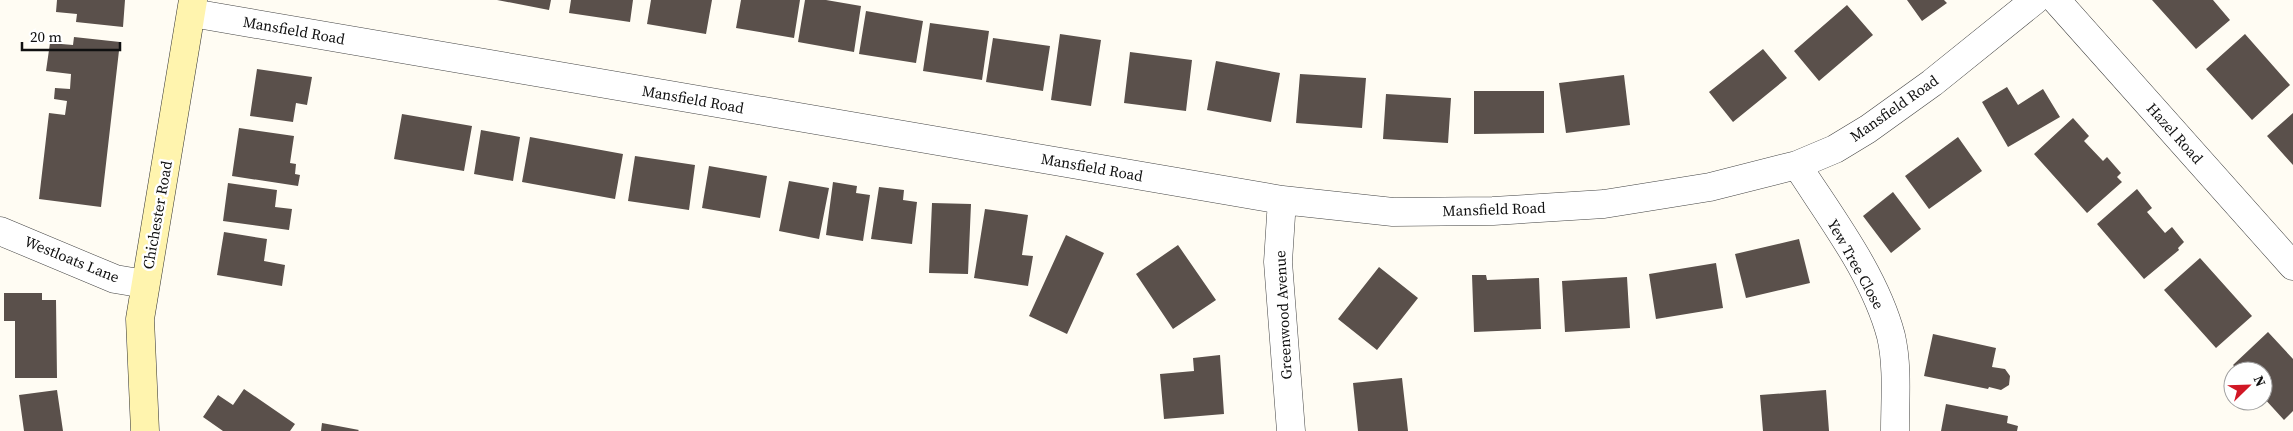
<svg xmlns="http://www.w3.org/2000/svg" width="2293" height="431" font-family="'Source Serif 4',serif">
	<style>
		.building { fill: #5a504b }
		.lines { fill: none; stroke-linecap: round; stroke-linejoin: round }
		.minor-casing { stroke: #434343; stroke-width: 29 }
		.secondary-casing { stroke: #323232; stroke-width: 29 }
		.minor { stroke: #fff; stroke-width: 28 }
		.secondary { stroke: #fff4ae; stroke-width: 28 }
		.labels { text-anchor: middle; dominant-baseline: central; stroke-width: 5; stroke-linejoin: round; paint-order: stroke }
		.street-label { font-size: 15px; fill: #101010; stroke: #fff }
	</style>
	<rect width="100%" height="100%" fill="#fffcf3"/>
	<path class="building" d="M 57,0 L 125,0 L 123,27 L 76,22 L 77,14 L 56,12 Z
		M 497,0 L 551,0 L 549,10 Z
		M 571,0 L 633,0 L 630,22 L 569,13 Z
		M 651,0 L 712,0 L 706,34 L 647,24 Z
		M 741,0 L 800,0 L 794,38 L 736,28 Z
		M 805,0 L 826,0 L 861,6 L 854,52 L 798,42 Z
		M 1907,0 L 1944,0 L 1947,3 L 1922,21 Z
		M 2152,0 L 2213,0 L 2230,20 L 2196,49 Z
		M 1847,5 L 1873,35 L 1819,81 L 1794,51 Z
		M 866,11 L 923,21 L 916,63 L 859,54 Z
		M 930,23 L 989,31 L 982,80 L 923,71 Z
		M 1060,34 L 1101,40 L 1091,106 L 1051,100 Z
		M 2245,34 L 2290,85 L 2252,120 L 2206,69 Z
		M 74,37 L 120,42 L 101,207 L 39,199 L 49,113 L 65,115 L 67,101 L 54,99 L 55,88 L 70,89 L 71,74 L 46,71 L 50,43 L 73,45 Z
		M 993,38 L 1050,46 L 1043,91 L 986,82 Z
		M 1763,49 L 1787,78 L 1733,122 L 1709,92 Z
		M 1130,52 L 1192,60 L 1186,111 L 1124,103 Z
		M 1216,61 L 1280,73 L 1271,122 L 1207,110 Z
		M 257,69 L 312,77 L 307,105 L 296,103 L 293,122 L 250,116 Z
		M 1300,74 L 1366,78 L 1362,128 L 1296,123 Z
		M 1624,75 L 1630,125 L 1566,133 L 1559,83 Z
		M 2007,87 L 2018,105 L 2043,89 L 2060,117 L 2008,147 L 1982,102 Z
		M 1474,91 L 1544,91 L 1544,133 L 1474,134 Z
		M 1386,94 L 1451,98 L 1448,143 L 1383,139 Z
		M 2293,113 L 2293,165 L 2267,136 Z
		M 402,114 L 472,126 L 464,171 L 394,159 Z
		M 2073,118 L 2089,136 L 2084,141 L 2103,161 L 2107,157 L 2121,173 L 2117,177 L 2122,182 L 2087,213 L 2034,154 Z
		M 239,128 L 294,136 L 290,163 L 296,164 L 295,174 L 300,175 L 298,186 L 232,176 Z
		M 481,130 L 520,137 L 513,181 L 474,174 Z
		M 530,137 L 623,154 L 615,199 L 522,182 Z
		M 1958,137 L 1982,171 L 1929,209 L 1905,176 Z
		M 635,156 L 695,165 L 689,210 L 628,201 Z
		M 709,166 L 767,176 L 760,218 L 702,208 Z
		M 789,181 L 829,188 L 819,239 L 779,231 Z
		M 833,182 L 857,186 L 856,193 L 870,195 L 863,241 L 826,235 Z
		M 228,183 L 277,190 L 275,207 L 292,209 L 289,230 L 223,221 Z
		M 879,187 L 904,190 L 903,200 L 917,202 L 912,244 L 871,239 Z
		M 2137,189 L 2152,208 L 2147,212 L 2165,233 L 2172,227 L 2184,242 L 2178,248 L 2179,250 L 2144,279 L 2097,224 Z
		M 1893,192 L 1921,229 L 1891,253 L 1863,216 Z
		M 932,203 L 971,204 L 968,274 L 929,273 Z
		M 985,209 L 1028,215 L 1022,255 L 1033,256 L 1028,286 L 974,278 Z
		M 224,232 L 267,239 L 264,261 L 285,265 L 282,286 L 217,275 Z
		M 1066,235 L 1104,253 L 1067,334 L 1029,316 Z
		M 1799,239 L 1810,283 L 1746,298 L 1735,254 Z
		M 1178,245 L 1216,300 L 1173,329 L 1136,274 Z
		M 2200,258 L 2252,316 L 2216,348 L 2164,290 Z
		M 1716,263 L 1723,308 L 1656,319 L 1649,274 Z
		M 1379,267 L 1418,298 L 1377,350 L 1338,319 Z
		M 1472,275 L 1486,275 L 1487,280 L 1539,278 L 1541,329 L 1474,332 Z
		M 1627,277 L 1630,328 L 1565,332 L 1562,281 Z
		M 4,293 L 42,293 L 42,300 L 56,300 L 57,378 L 15,378 L 15,321 L 4,321 Z
		M 2268,332 L 2293,359 L 2293,411 L 2284,420 L 2263,397 L 2263,371 L 2239,371 L 2233,365 Z
		M 1933,334 L 1996,348 L 1992,367 L 2005,369 L 2010,376 L 2009,385 L 2001,390 L 1989,387 L 1988,389 L 1924,376 Z
		M 1220,355 L 1224,414 L 1164,419 L 1160,374 L 1194,371 L 1193,358 Z
		M 1402,378 L 1408,431 L 1358,431 L 1353,383 Z
		M 244,389 L 295,424 L 290,431 L 223,431 L 203,417 L 218,395 L 233,405 Z
		M 57,390 L 63,431 L 24,431 L 19,395 Z
		M 1826,390 L 1829,431 L 1763,431 L 1760,395 Z
		M 1946,404 L 2008,416 L 2007,423 L 2018,426 L 2017,431 L 1941,431 Z
		M 322,423 L 359,430 L 358,431 L 321,431 Z"/>
	<g class="lines">
		<g class="minor-casing">
			<path id="minor" d="M 2056,0 L 2293,266
				M 192,13 L 1282,200 L 1393,212 L 1493,211 L 1604,204 L 1710,187 L 1797,165 L 1835,149 L 1868,129 L 1932,83 L 2035,0
				M 1797,165 C 1831,218 1875,275 1891,336 C 1898,366 1895,400 1895,431
				M 1282,200 L 1278,262 L 1291,431
				M 0,231 L 115,279 L 145,284"/>
		</g>
		<g class="secondary-casing">
			<path id="secondary" d="M 145,431 L 140,319 L 193,0"/>
		</g>
		<use href="#minor" class="minor"/>
		<use href="#secondary" class="secondary"/>
	</g>
	<g class="labels">
		<g class="street-label">
			<text transform="translate(294 30) rotate(10)">Mansfield Road</text>
			<text transform="translate(693 99) rotate(10)">Mansfield Road</text>
			<text transform="translate(1894 108) rotate(-35)">Mansfield Road</text>
			<text transform="translate(2175 133) rotate(48)">Hazel Road</text>
			<text transform="translate(1092 167) rotate(10)">Mansfield Road</text>
			<text transform="translate(1494 209) rotate(-2)">Mansfield Road</text>
			<text transform="translate(157 215) rotate(-80)">Chichester Road</text>
			<text transform="translate(72 259) rotate(22)">Westloats Lane</text>
			<text transform="translate(1856 264) rotate(61)">Yew Tree Close</text>
			<text transform="translate(1283 315) rotate(-93)">Greenwood Avenue</text>
		</g>
	</g>
	<g transform="translate(2248 386) rotate(67)"><circle r="24" fill="#ffffff" stroke="#9f9f9f"/>
	<path d="M0-4L9 19L0 12L-9 19Z" fill="#d11725"/>
	<text y="-8" font-size="14" font-weight="bold" text-anchor="middle" fill="#101010">N</text>
	</g>
	<path d="M22 42v8h98v-8" fill="none" stroke="#101010" stroke-width="2.5"/>
	<text x="30" y="42" font-size="15" fill="#101010" stroke="#ffffff" stroke-width="4" paint-order="stroke">20 m</text>
</svg>
